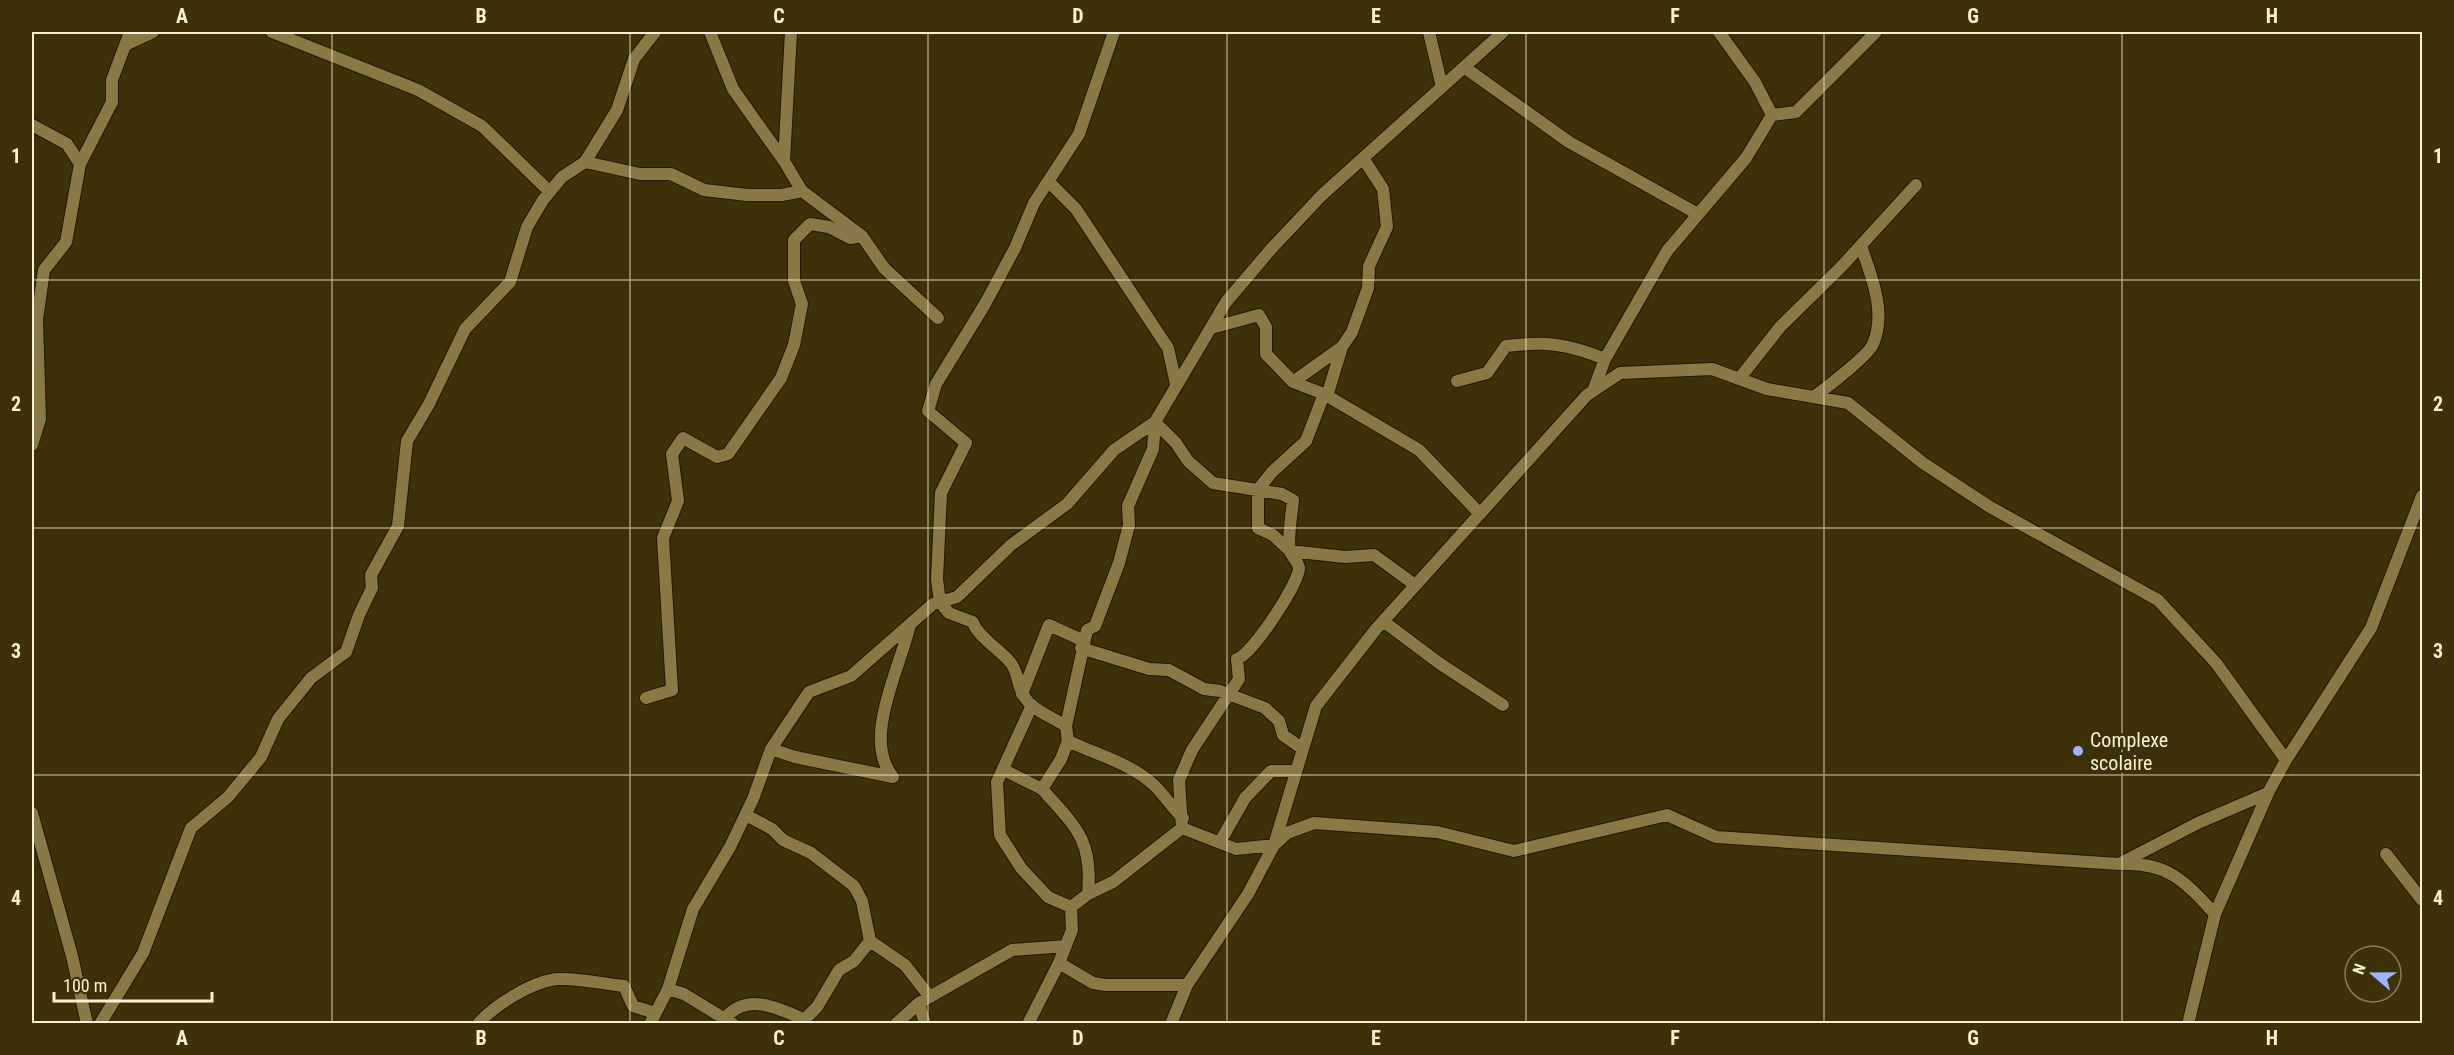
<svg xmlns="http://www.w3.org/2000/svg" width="2454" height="1055" font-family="'Roboto Condensed',sans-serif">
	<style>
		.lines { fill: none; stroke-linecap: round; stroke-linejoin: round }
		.minor-casing { stroke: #211900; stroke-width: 14 }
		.minor { stroke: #897946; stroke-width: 12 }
		.grid { fill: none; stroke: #f9f1d6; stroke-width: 1.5; stroke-opacity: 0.55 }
		.poi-dot { fill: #a0b3fd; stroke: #3c3108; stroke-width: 2 }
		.labels { text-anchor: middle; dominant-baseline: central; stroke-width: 6; stroke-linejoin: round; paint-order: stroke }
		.poi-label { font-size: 20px; fill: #f9f1d6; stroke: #3c3108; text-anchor: start }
		.neatline { fill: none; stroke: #f9f1d6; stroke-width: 2 }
		.grid-label { font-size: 20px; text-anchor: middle; font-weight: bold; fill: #f9f1d6 }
	</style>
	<rect width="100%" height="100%" fill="#3c3108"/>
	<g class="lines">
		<g class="minor-casing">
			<path id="minor" d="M 272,32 L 418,90 L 482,126 L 550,192
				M 1429,32 L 1442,87
				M 125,45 L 153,32
				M 1464,67 L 1569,142 L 1696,213
				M 1772,115 L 1796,112 L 1876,32
				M 32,125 L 67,144 L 80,164 L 66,242 L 44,270 L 37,320 L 40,419 L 32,445
				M 784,161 L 791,32
				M 585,162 L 617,110 L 634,59 L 655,32
				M 80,164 L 112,102 L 112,80 L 130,32
				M 1049,182 L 1076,209 L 1168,348 L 1176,384
				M 802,191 L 862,236 L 884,268 L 938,318
				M 1211,328 L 1259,315 L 1266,327 L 1266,354 L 1293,382 L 1324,394 L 1419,450 L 1480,514
				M 1739,379 L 1780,327 L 1842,266 L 1916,185
				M 1457,381 L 1487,373 L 1506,346 C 1546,341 1568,344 1605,359
				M 1293,382 L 1342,347
				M 1593,391 L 1605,359 L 1667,251 L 1746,158 L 1772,115 L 1755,82 L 1719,32
				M 1324,394 L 1306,441 L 1272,472 L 1258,490 L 1258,528 L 1273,535 L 1290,551 L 1345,557 L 1374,555 L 1415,585
				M 1327,396 L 1342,347 L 1352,332 L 1368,288 L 1369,266 L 1387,227 L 1383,189 L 1363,158
				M 1815,396 C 1826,388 1869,355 1873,344 C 1887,312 1871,276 1861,246
				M 1383,621 L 1439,663 L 1503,705
				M 1081,648 L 1149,669 L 1169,670 L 1204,689 L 1220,691 L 1265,708 L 1279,721 L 1283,735 L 1303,749
				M 1022,694 L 1049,625 L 1084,641
				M 646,698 L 672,690 L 663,538 L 678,501 L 672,454 L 683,438 L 717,457 L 728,454 L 781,378 L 794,345 L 802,304 L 794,281 L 794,240 L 810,224 L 829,227 L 850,238 L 862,236
				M 1032,705 L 997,782 L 1000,835 L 1021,868 L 1048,897 L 1071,907
				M 1066,726 C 1055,719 1040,713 1030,704 C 1015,688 1020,673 1010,662 C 1000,650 976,635 973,622 L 949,613 L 940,602 L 937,579 L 941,493 L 966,443 L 928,411 L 936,384 L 985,304 L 1015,248 L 1034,203 L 1079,134 L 1114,32
				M 1068,741 C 1097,755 1131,763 1155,786 C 1165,796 1172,808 1183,818
				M 771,749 L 795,757 L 893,777
				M 1004,770 L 1042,789
				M 893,777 C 861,739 901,667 910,624
				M 32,813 L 72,956 L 87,1024
				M 746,815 L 772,829 L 783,840 L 811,853 L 854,886 L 862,901 L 870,941 L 905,965 L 930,997
				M 1220,842 L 1245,798 L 1271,771 L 1296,771
				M 2386,854 L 2422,900
				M 2123,864 C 2169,862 2186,883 2215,914
				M 1088,894 C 1093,840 1076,827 1042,789 L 1061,759 L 1068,741 L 1066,726 L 1087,630 L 1095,626 L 1119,563 L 1129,525 L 1128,506 L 1153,449 L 1155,422 L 1176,443 L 1188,461 L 1213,483 L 1282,494 L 1293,500 C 1292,512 1287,540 1290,551 C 1292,558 1298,561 1299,568 C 1299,583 1252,655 1237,659 L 1239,679 L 1192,750 L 1179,780 L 1182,828
				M 1071,907 L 1088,894 L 1113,882 L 1182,828 L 1236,849 L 1274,845 L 1287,833 L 1314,823 L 1437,832 L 1514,851 L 1667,815 L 1716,837 L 2119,864 L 2198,823 L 2268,793
				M 1059,963 L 1093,983 L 1106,985 L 1187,985
				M 668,989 L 684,994 L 733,1024
				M 725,1018 C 747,993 776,1007 803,1019
				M 100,1024 L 143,953 L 191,828 L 228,797 L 261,757 L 278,719 L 311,678 L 346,652 L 359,615 L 372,588 L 371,575 L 398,526 L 407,441 L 429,404 L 465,329 L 510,282 L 527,227 L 543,200 L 562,177 L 585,162 L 640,174 L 671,174 L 704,190 L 747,195 L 782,195 L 802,191 L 784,161 L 733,89 L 710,32
				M 478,1024 C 494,1005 533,981 558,979 C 579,978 603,984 624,986 L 633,1006 L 655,1013
				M 650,1024 L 668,989 L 693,909 L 730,847 L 753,799 L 771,749 L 809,692 L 851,676 L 933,604 L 957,597 L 1011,545 L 1067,504 L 1114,450 L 1155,422 L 1226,302 L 1272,248 L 1322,195 L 1503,32
				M 800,1024 L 817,1007 L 839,970 L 854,961 L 870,941
				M 896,1024 L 919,1003
				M 925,1024 L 919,1003 L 1012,950 L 1066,946
				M 1028,1024 L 1059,963 L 1072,930 L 1071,907
				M 1171,1024 L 1187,985 L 1248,894 L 1274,845 L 1316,706 L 1376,629 L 1587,395 L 1620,373 L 1712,369 L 1767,389 L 1848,403 L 1923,463 L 1990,507 L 2158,600 L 2216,663 L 2286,760
				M 2188,1024 L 2215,914 L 2268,793 L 2286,760 L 2371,628 L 2422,496"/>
		</g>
		<use href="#minor" class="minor"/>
	</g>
	<path class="grid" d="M 332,32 L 332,1024M 630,32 L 630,1024M 928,32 L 928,1024M 1227,32 L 1227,1024M 1526,32 L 1526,1024M 1824,32 L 1824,1024M 2122,32 L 2122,1024M 32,280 L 2422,280M 32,528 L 2422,528M 32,775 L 2422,775"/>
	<circle class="poi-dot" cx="2078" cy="751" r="6"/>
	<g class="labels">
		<g class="poi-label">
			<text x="2090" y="740">Complexe<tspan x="2090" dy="23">scolaire</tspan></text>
		</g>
	</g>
	<rect width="2454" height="1055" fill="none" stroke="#3c3108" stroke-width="66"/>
	<g transform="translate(2373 974) rotate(290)"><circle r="28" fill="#3c3108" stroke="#887e5a" stroke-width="1.5"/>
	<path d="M0-4.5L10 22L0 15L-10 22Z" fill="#a0b3fd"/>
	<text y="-9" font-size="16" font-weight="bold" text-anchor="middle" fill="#f9f1d6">N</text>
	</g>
	<path d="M54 992v9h158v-9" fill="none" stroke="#f9f1d6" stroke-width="3"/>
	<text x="63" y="992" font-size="18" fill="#f9f1d6" stroke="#3c3108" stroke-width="4.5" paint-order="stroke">100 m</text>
	<rect x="33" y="33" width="2388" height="989" class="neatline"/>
	<g class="grid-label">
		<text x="182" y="23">A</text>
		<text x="481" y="23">B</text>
		<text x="779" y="23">C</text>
		<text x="1078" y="23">D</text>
		<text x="1376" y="23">E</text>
		<text x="1675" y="23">F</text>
		<text x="1973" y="23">G</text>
		<text x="2272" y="23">H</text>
		<text x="16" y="163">1</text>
		<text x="2438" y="163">1</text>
		<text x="16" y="411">2</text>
		<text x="2438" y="411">2</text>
		<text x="16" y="658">3</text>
		<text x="2438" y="658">3</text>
		<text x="16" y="905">4</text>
		<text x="2438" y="905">4</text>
		<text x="182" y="1045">A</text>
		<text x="481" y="1045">B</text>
		<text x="779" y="1045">C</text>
		<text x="1078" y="1045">D</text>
		<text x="1376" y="1045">E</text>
		<text x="1675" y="1045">F</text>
		<text x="1973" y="1045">G</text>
		<text x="2272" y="1045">H</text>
	</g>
</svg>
